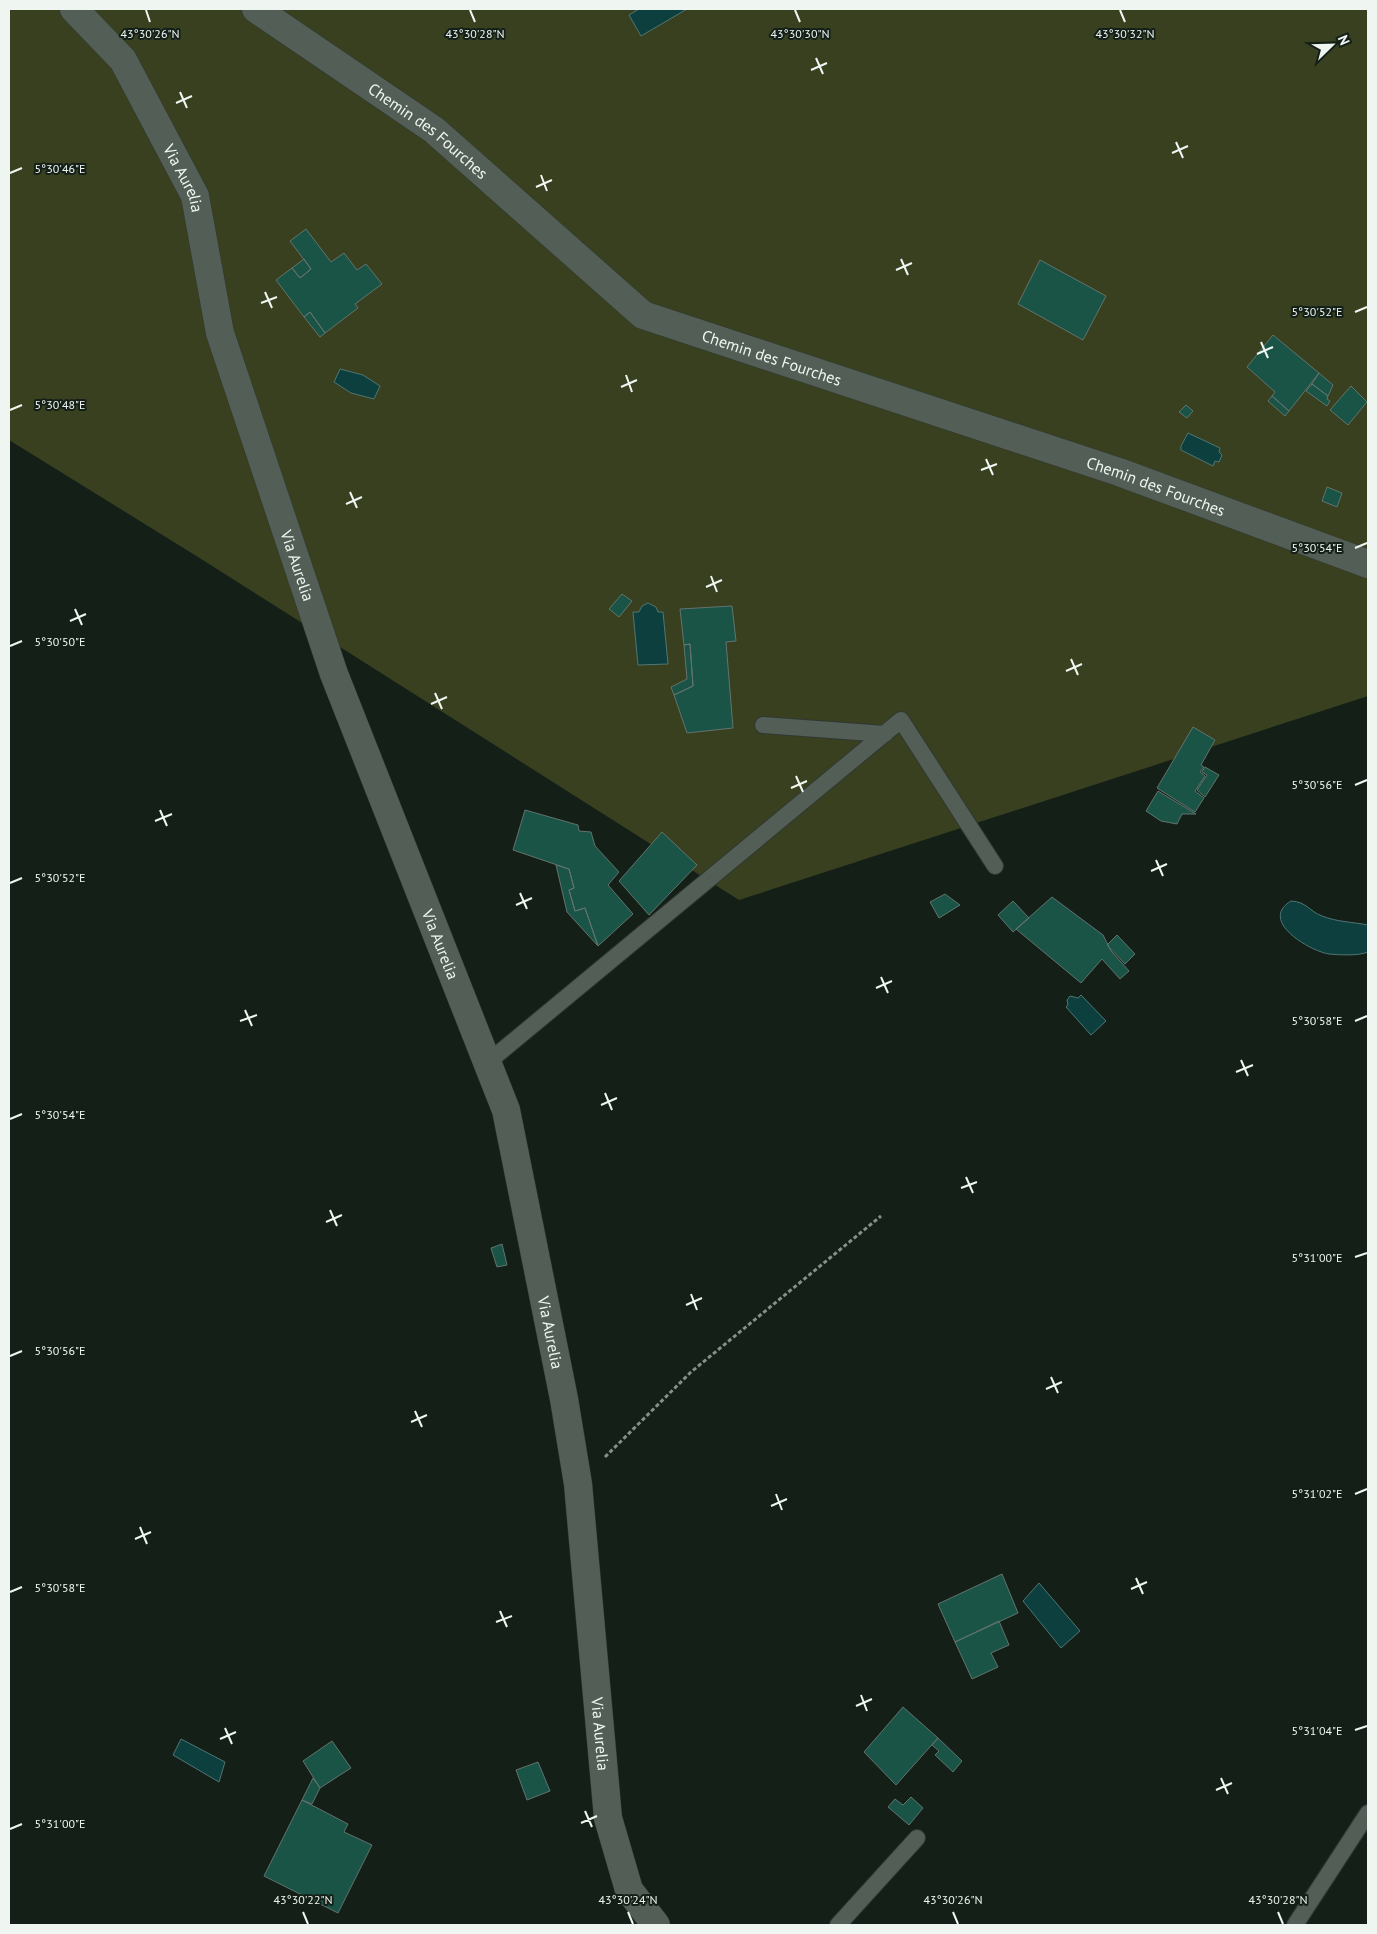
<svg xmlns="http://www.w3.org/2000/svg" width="1377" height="1934" font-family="'PT Sans',sans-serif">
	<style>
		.green { fill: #394020 }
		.water { fill: #0c3f3e; stroke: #507674 }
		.building { fill: #1a5446; stroke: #63736e }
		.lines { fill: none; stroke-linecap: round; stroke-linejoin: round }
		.lane-casing { stroke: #313833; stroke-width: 18 }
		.street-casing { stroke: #313833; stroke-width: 29 }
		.path { stroke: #868f89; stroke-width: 3; stroke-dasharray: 4 2.5; stroke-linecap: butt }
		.lane { stroke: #525e56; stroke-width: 16 }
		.street { stroke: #525e56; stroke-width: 28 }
		.ticks { fill: none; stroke: #eff6f1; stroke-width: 2 }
		.labels { text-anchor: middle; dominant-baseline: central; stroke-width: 4; stroke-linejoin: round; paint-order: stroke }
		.street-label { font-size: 16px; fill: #eff6f1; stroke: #141f18 }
		.ticks-label { font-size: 12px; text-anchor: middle; fill: #eff6f1; stroke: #141f18; stroke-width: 4; stroke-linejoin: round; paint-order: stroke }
	</style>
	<rect width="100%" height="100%" fill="#141f18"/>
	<path class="green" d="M 9,9 L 1368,9 L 1368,696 L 739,900 L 198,557 L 9,440 Z"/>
	<path class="water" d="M 639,9 L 687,9 L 641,36 L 629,15 Z
		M 340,369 L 363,375 L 380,386 L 374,399 L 351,393 L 334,382 Z
		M 1188,433 L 1220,448 L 1219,452 L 1222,455 L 1219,462 L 1215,461 L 1213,466 L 1181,450 L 1181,446 Z
		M 648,603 L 656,607 L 658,612 L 663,612 L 668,664 L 638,665 L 633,612 L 639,612 L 642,606 Z
		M 1291,901 C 1307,902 1309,911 1322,916 C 1337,922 1353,922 1368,925 L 1368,952 C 1358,956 1340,955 1329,954 C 1310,951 1258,921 1291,901 Z
		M 1081,995 L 1106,1021 L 1091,1035 L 1066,1007 L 1068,1005 L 1067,1000 L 1070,996 L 1078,998 Z
		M 1039,1583 L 1080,1631 L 1061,1648 L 1023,1601 Z
		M 181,1739 L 225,1762 L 219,1782 L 173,1755 Z"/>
	<path class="building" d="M 306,229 L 331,262 L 344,253 L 357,270 L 366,264 L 382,284 L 355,304 L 358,308 L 325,333 L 310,312 L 304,317 L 276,280 L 292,268 L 300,278 L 311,269 L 290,241 Z
		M 304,259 L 311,269 L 300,278 L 292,268 Z
		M 1040,260 L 1106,296 L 1083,340 L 1018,304 Z
		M 310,312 L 325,333 L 320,337 L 304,317 Z
		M 1273,335 L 1319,373 L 1289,411 L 1272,396 L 1275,392 L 1247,367 Z
		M 1319,373 L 1333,385 L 1328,396 L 1312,384 Z
		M 1312,384 L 1328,396 L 1327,399 L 1330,401 L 1327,406 L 1306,391 Z
		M 1351,386 L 1367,402 L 1348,425 L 1330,410 Z
		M 1272,396 L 1289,411 L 1285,416 L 1268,401 Z
		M 1186,405 L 1193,411 L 1187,418 L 1179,412 Z
		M 1327,487 L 1342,493 L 1337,507 L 1322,501 Z
		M 622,594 L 632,601 L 619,617 L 609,609 Z
		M 732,606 L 736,641 L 726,642 L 733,728 L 687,733 L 674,695 L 693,686 L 690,644 L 684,645 L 680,609 Z
		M 690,644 L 693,686 L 674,695 L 671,687 L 687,679 L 684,645 Z
		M 1193,727 L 1215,740 L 1201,765 L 1204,767 L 1200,772 L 1205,776 L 1195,791 L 1204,798 L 1195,812 L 1157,788 Z
		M 1205,767 L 1219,775 L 1205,797 L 1197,790 L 1207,775 L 1202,772 Z
		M 1158,791 L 1196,814 L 1182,814 L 1177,824 L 1161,821 L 1146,811 Z
		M 525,810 L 578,825 L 579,831 L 591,832 L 595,846 L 619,872 L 608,885 L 633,914 L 598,946 L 585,908 L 575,911 L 569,890 L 574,888 L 569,869 L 513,850 Z
		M 662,832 L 697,865 L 649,915 L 619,881 Z
		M 556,865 L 569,869 L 574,888 L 569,890 L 575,911 L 585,908 L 598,946 L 567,912 Z
		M 945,894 L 960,905 L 939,918 L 930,902 Z
		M 1052,897 L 1103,935 L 1111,951 L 1129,971 L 1120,979 L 1102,959 L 1081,983 L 1016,929 Z
		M 1013,901 L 1029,918 L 1013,932 L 998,915 Z
		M 1117,935 L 1135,954 L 1125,964 L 1107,945 Z
		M 502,1244 L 507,1265 L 497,1267 L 491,1248 Z
		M 1002,1574 L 1018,1613 L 955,1642 L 938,1604 Z
		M 999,1621 L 1009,1645 L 991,1653 L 998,1667 L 972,1679 L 955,1642 Z
		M 903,1707 L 938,1738 L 896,1785 L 864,1752 Z
		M 938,1738 L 962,1761 L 953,1772 L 935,1755 L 939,1751 L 932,1745 Z
		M 332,1741 L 351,1768 L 320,1788 L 303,1761 Z
		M 538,1762 L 550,1791 L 527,1800 L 516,1770 Z
		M 313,1778 L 320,1788 L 312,1804 L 302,1800 Z
		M 911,1797 L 923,1808 L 909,1825 L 888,1807 L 895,1799 L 903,1805 Z
		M 302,1800 L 348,1824 L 344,1832 L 372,1845 L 338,1913 L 264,1876 Z"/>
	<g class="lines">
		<g class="lane-casing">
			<path id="lane" d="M 763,725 L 885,734
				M 487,1063 L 901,720 L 995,866
				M 838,1925 L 917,1838
				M 1295,1925 L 1368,1813"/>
		</g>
		<g class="street-casing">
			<g id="street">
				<path id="s1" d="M 74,9 L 123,60 L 195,196 L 220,333 L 334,674 L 506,1110 L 564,1399 L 578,1484 L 608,1818 L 629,1890 L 656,1925"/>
				<path id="s2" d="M 256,9 L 434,130 L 643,315 L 1119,472 L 1368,564"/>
			</g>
		</g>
		<path class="path" d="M 605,1457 L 691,1372 L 881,1216"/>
		<use href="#lane" class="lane"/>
		<use href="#street" class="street"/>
	</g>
	<path class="ticks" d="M 146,10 L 150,22M 470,10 L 475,22M 795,10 L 800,22M 1120,10 L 1125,22M 816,58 L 823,74M 811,70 L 827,63M 180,92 L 187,108M 176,103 L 192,96M 1176,142 L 1183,158M 1172,153 L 1188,146M 10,173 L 22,168M 541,175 L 547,191M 536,187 L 552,180M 901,259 L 908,275M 896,270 L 912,263M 265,292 L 272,308M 261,303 L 277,297M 1355,312 L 1367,307M 1261,342 L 1268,358M 1257,354 L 1273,347M 626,375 L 632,392M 621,387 L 637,380M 10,410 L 22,405M 986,459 L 993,475M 981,470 L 997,464M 350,492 L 357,508M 346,504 L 362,497M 1355,548 L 1367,543M 711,576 L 717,592M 706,587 L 722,580M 75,609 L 82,625M 70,621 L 86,614M 10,646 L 22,641M 1071,659 L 1078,675M 1066,671 L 1082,664M 435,693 L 442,709M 431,704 L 447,697M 796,776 L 803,792M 1355,785 L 1367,780M 791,788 L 807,781M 160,810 L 167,826M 155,821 L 172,814M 1156,860 L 1163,876M 1151,871 L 1167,864M 10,883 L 22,878M 520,893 L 527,909M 516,905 L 532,898M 881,977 L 888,993M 876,988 L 892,981M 245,1010 L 252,1026M 240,1021 L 257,1015M 1355,1021 L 1367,1016M 1241,1060 L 1248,1076M 1236,1072 L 1253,1065M 605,1093 L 612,1110M 601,1105 L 617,1098M 10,1119 L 22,1114M 966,1177 L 973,1193M 961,1188 L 977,1182M 330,1210 L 337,1226M 326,1222 L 342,1215M 1355,1257 L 1367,1253M 691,1294 L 697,1310M 686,1305 L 702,1298M 10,1356 L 22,1351M 1051,1377 L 1058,1393M 1046,1389 L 1062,1382M 415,1411 L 422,1427M 411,1422 L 427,1415M 776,1494 L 782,1510M 1355,1494 L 1367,1489M 771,1506 L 787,1499M 140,1527 L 147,1544M 135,1539 L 151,1532M 1136,1578 L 1143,1594M 1131,1589 L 1147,1582M 10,1592 L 22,1587M 500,1611 L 507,1627M 496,1622 L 512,1616M 861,1695 L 867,1711M 856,1706 L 872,1699M 225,1728 L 232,1744M 1355,1730 L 1367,1726M 220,1739 L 236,1732M 1221,1778 L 1228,1794M 1216,1790 L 1232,1783M 585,1811 L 592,1827M 581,1823 L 597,1816M 10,1829 L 22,1824M 303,1912 L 308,1924M 628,1912 L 633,1924M 953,1912 L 958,1924M 1278,1912 L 1283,1924"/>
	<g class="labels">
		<g class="street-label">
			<text stroke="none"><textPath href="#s2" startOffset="211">Chemin des Fourches</textPath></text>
			<text stroke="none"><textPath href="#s1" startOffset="204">Via Aurelia</textPath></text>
			<text stroke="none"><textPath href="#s2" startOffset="630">Chemin des Fourches</textPath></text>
			<text stroke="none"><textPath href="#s2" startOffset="1035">Chemin des Fourches</textPath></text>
			<text stroke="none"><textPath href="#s1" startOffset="609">Via Aurelia</textPath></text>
			<text stroke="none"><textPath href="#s1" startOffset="1014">Via Aurelia</textPath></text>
			<text stroke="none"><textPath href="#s1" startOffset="1419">Via Aurelia</textPath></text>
			<text stroke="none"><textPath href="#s1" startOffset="1824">Via Aurelia</textPath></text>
		</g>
	</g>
	<g class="ticks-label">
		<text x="150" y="38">43°30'26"N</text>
		<text x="475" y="38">43°30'28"N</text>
		<text x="800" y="38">43°30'30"N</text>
		<text x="1125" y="38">43°30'32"N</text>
		<text x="60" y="173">5°30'46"E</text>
		<text x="1317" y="316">5°30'52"E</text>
		<text x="60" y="409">5°30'48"E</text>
		<text x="1317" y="552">5°30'54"E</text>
		<text x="60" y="646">5°30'50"E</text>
		<text x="1317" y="789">5°30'56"E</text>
		<text x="60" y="882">5°30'52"E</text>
		<text x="1317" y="1025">5°30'58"E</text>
		<text x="60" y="1119">5°30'54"E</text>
		<text x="1317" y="1262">5°31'00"E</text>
		<text x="60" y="1355">5°30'56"E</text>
		<text x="1317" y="1498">5°31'02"E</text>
		<text x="60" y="1592">5°30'58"E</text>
		<text x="1317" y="1735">5°31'04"E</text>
		<text x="60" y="1828">5°31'00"E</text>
		<text x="303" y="1904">43°30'22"N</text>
		<text x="628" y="1904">43°30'24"N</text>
		<text x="953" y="1904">43°30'26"N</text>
		<text x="1278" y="1904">43°30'28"N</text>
	</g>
	<rect width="1377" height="1934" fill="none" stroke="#eff6f1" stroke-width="20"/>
	<g transform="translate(1332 45) rotate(67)" stroke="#141f18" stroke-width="4" paint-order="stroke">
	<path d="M0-4L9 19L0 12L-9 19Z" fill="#eff6f1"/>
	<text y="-8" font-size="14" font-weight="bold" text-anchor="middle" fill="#eff6f1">N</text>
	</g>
</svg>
